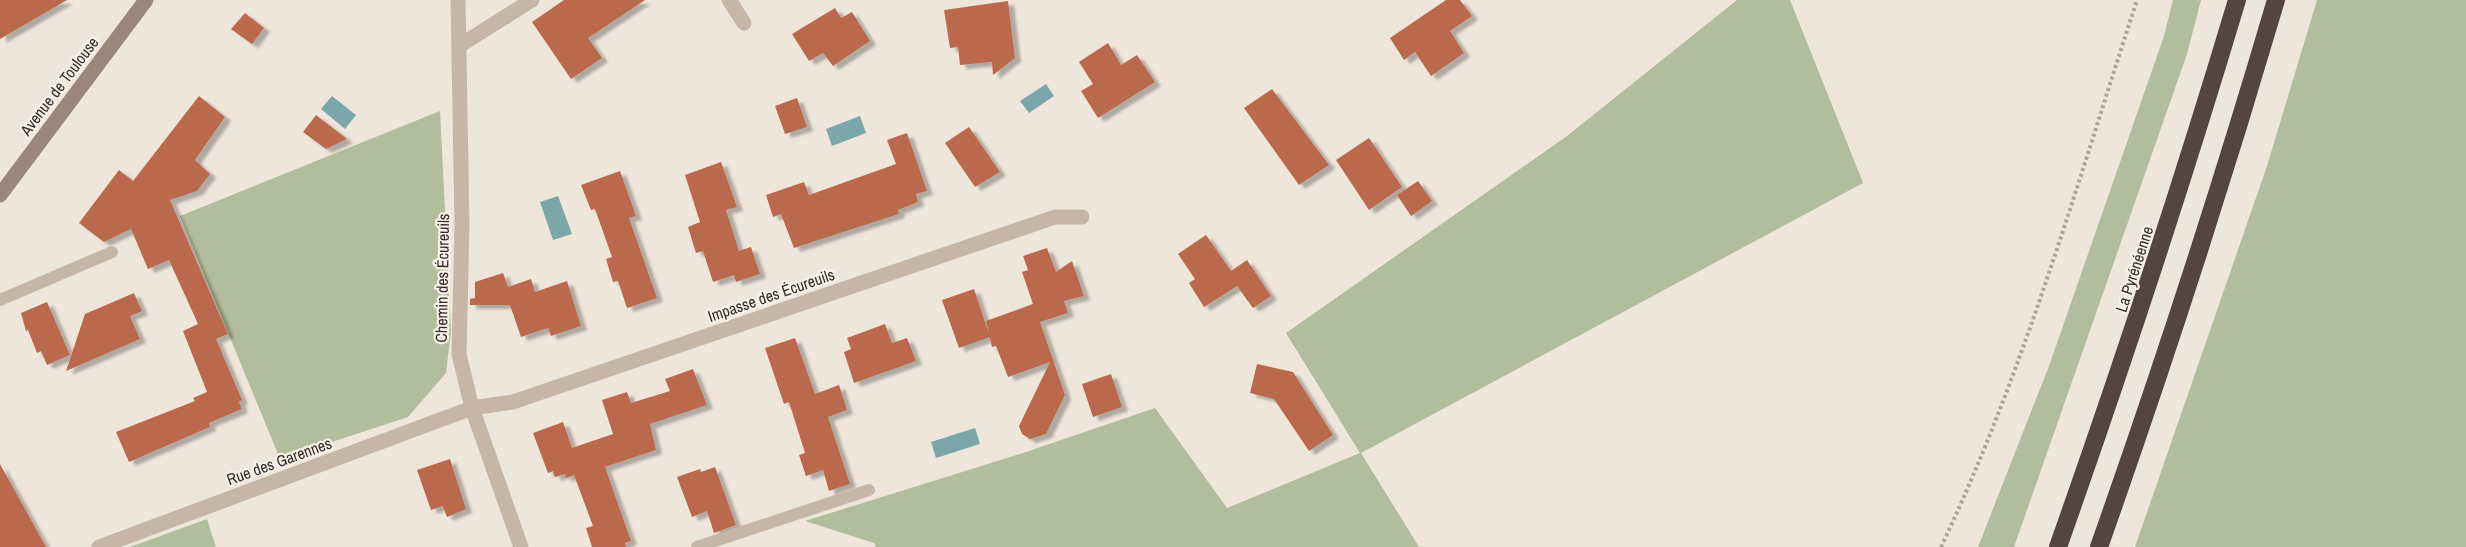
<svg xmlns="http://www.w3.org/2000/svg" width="2466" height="547" font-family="'Archivo Narrow',sans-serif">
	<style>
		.green { fill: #b1bd9c }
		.water { fill: #7ca7aa }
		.building { fill: #bb694d; filter: url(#shadow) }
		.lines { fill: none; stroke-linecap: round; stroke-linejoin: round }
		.path { stroke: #b2a092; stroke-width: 4; stroke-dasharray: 3 3; stroke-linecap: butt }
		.lane { stroke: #c6b6a8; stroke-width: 12 }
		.street { stroke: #c6b6a8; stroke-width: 15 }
		.secondary { stroke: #9a867a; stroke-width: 15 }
		.highway { stroke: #54463f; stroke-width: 18 }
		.labels { text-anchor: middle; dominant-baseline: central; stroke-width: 4.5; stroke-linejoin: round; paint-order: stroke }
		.street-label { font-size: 16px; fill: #342c28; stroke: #f7f0e7 }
	</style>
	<defs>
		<filter id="shadow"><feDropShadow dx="6" dy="4" stdDeviation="1.5" flood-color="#0004"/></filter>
	</defs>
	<rect width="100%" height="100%" fill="#efe6db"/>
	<path class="green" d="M 1737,0 L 1790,0 L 1863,183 L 1361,453 L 1419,547 L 876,547 L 874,543 L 805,521 L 1023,453 L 1155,408 L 1227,508 L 1360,453 L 1286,333 L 1567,136 Z
		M 2173,0 L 2201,0 L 2187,54 L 2014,547 L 1978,547 L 2049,366 L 2164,36 Z
		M 2317,0 L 2466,0 L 2466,547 L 2135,547 L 2267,166 Z
		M 440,111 L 451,331 L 446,373 L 408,417 L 280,459 L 180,216 Z
		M 207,519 L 216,547 L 130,547 Z"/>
	<path class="water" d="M 1046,84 L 1054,96 L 1029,113 L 1020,101 Z
		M 332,96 L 356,115 L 345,129 L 321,109 Z
		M 860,116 L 866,133 L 832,146 L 826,129 Z
		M 558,196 L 572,234 L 553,240 L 540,202 Z
		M 975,428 L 980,444 L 936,458 L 931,442 Z"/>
	<path class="building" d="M 0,0 L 67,0 L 0,39 Z
		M 564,0 L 645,0 L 588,38 L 602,58 L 571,79 L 532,22 Z
		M 1446,0 L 1460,0 L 1472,16 L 1450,31 L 1464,53 L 1431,76 L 1415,52 L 1404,60 L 1390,38 Z
		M 1008,1 L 1015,58 L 993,75 L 992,62 L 960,65 L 958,47 L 950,48 L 944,10 Z
		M 835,8 L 841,18 L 852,12 L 870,41 L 833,66 L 823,53 L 809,61 L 792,34 Z
		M 245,13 L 264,28 L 252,44 L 231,29 Z
		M 1108,43 L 1121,65 L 1137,55 L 1155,82 L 1098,118 L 1081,91 L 1093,84 L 1079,62 Z
		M 1272,89 L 1329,165 L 1299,185 L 1244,108 Z
		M 199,96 L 225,117 L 195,160 L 210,174 L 197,191 L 170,200 L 228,334 L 216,339 L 242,400 L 239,402 L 242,409 L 209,423 L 210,427 L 129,462 L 116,432 L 195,401 L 193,398 L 207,392 L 183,331 L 198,324 L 169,260 L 148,269 L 131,229 L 104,242 L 79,223 L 119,170 L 133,181 Z
		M 797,98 L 807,127 L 785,134 L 775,106 Z
		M 316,115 L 347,139 L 326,149 L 303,132 Z
		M 969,127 L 1000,172 L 975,187 L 945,143 Z
		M 907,133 L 927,191 L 916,194 L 918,202 L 898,210 L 899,214 L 794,248 L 781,214 L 773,217 L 766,195 L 804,182 L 809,195 L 896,164 L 887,140 Z
		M 1369,138 L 1402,187 L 1369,210 L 1336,160 Z
		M 721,162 L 737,207 L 726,210 L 739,251 L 751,247 L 760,274 L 736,282 L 734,275 L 713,282 L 703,251 L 696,253 L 688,227 L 700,222 L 685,175 Z
		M 620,171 L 636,216 L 629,218 L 657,298 L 627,308 L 618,281 L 613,282 L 606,259 L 612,257 L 595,209 L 591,210 L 581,185 Z
		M 1418,181 L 1432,201 L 1411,216 L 1397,195 Z
		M 1206,235 L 1231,271 L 1247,260 L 1271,296 L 1253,308 L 1237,286 L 1204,307 L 1189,283 L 1195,279 L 1178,254 Z
		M 1047,248 L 1056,272 L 1072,261 L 1084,296 L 1064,301 L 1068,313 L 1040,322 L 1065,395 L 1046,434 L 1030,439 L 1022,434 L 1019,426 L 1050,362 L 1008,377 L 996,346 L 992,347 L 986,321 L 1033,304 L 1022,272 L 1028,270 L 1023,256 Z
		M 503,273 L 508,287 L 531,279 L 535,292 L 567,281 L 581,326 L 551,336 L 548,328 L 521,337 L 510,305 L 470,305 L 470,299 L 475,298 L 475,282 Z
		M 974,289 L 990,337 L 959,348 L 942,300 Z
		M 134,293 L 142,311 L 130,316 L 140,339 L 66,371 L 85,314 Z
		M 47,302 L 70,355 L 47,365 L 41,351 L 37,353 L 28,330 L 26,331 L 21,313 Z
		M 885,324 L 892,343 L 907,338 L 916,361 L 854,383 L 844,352 L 851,349 L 847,338 Z
		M 795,338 L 815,394 L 839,385 L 847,410 L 828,417 L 850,484 L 829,491 L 823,470 L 806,476 L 799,455 L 805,453 L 789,402 L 784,404 L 765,348 Z
		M 1257,364 L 1293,372 L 1333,435 L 1309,451 L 1274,399 L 1250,393 Z
		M 693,369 L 707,405 L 650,424 L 656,450 L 605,467 L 631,541 L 625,543 L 626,547 L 592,547 L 586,528 L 593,526 L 574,475 L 566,478 L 565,474 L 555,477 L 553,471 L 548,473 L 533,433 L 563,422 L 572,448 L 613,434 L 602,400 L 627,392 L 631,403 L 670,391 L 665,379 Z
		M 1111,374 L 1122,407 L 1093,417 L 1082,384 Z
		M 450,459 L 466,509 L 447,517 L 443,506 L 431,510 L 417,470 Z
		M 0,464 L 46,547 L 0,547 Z
		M 715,467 L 736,525 L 714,533 L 707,511 L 692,517 L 677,477 L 700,469 L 701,472 Z"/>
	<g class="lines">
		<path class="path" d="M 1941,547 C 2024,372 2077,184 2137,0"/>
		<path class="lane" d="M 0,300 L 112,252
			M 697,547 L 869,490"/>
		<path class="street" d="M 458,0 L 462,225 L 459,354 L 472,408 L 521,547
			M 729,0 L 744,23
			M 459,46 L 532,0
			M 99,547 L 472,408 L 513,402 L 1055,217 L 1082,217"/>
		<path class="secondary" d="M 0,195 L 146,0"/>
		<path class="highway" d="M 2058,547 C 2122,366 2182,184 2237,0
			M 2099,547 C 2163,366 2222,184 2276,0"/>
	</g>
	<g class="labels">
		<g class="street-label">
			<text transform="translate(59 86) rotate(-53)">Avenue de Toulouse</text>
			<text transform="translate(2134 269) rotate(-72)">La Pyrénéenne</text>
			<text transform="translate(442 278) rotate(-89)">Chemin des Écureuils</text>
			<text transform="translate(771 295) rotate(-19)">Impasse des Écureuils</text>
			<text transform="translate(279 461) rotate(-20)">Rue des Garennes</text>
		</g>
	</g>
</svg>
